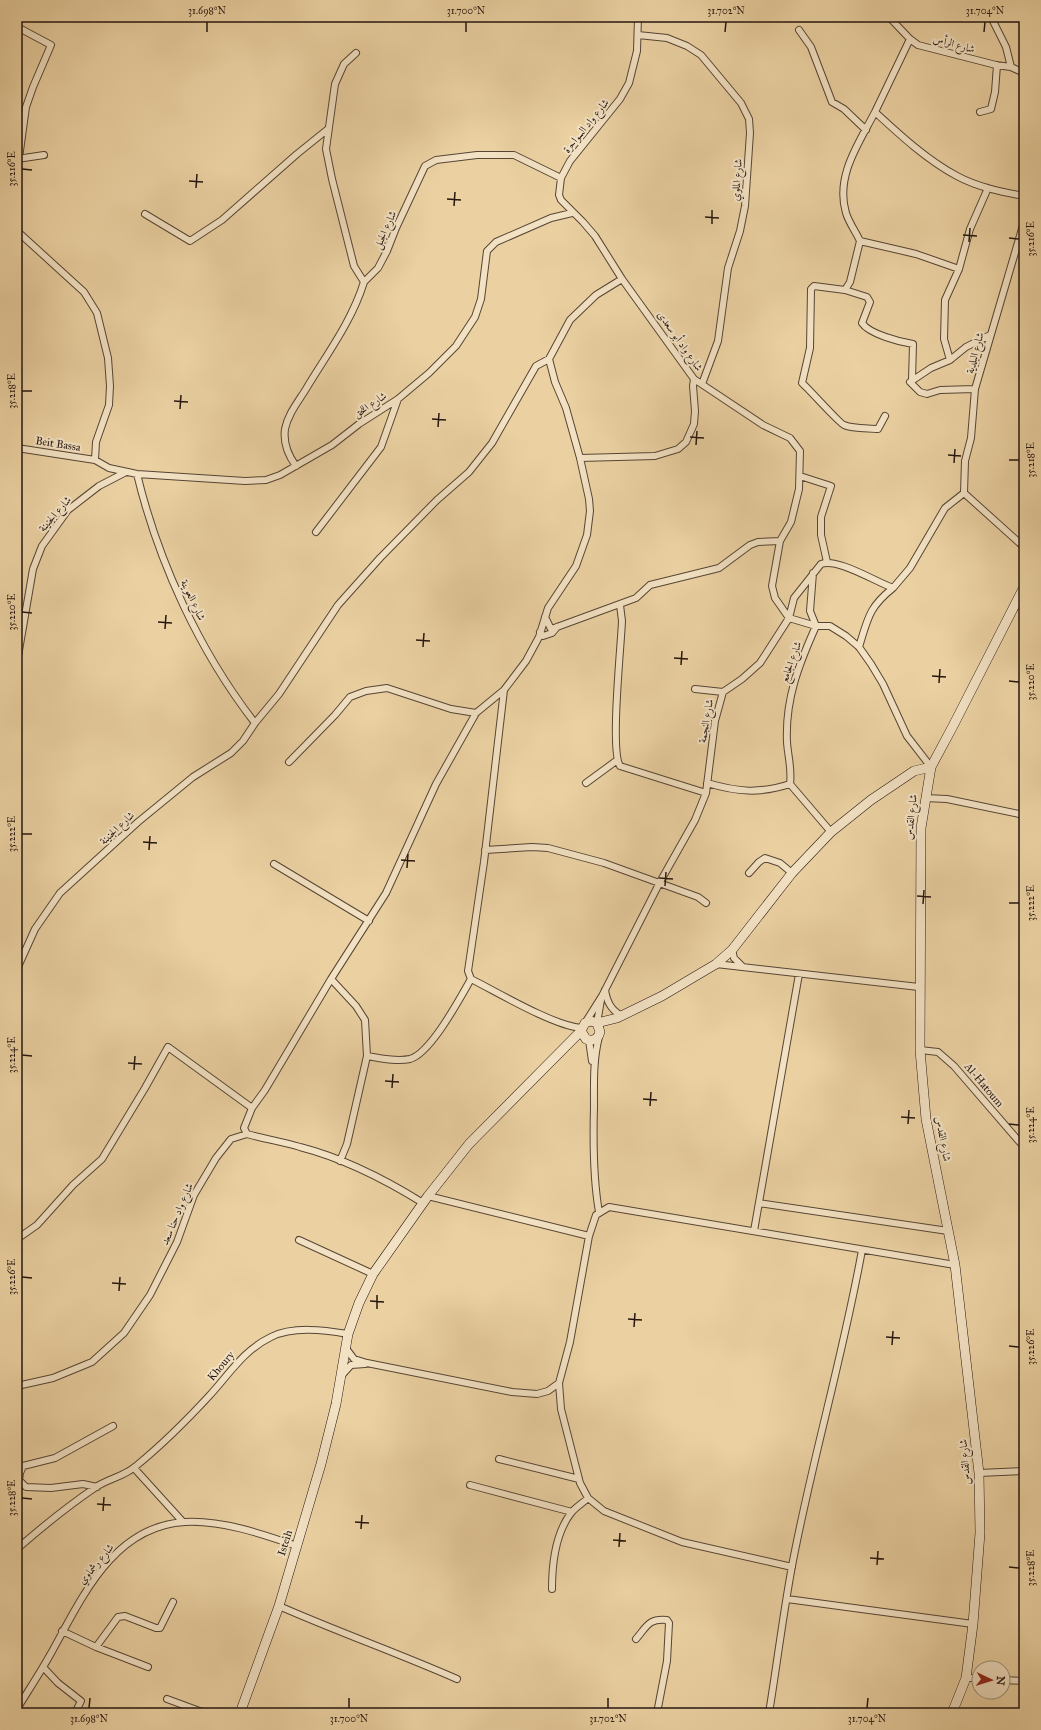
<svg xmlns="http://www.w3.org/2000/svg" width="1041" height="1730" font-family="'IM FELL Great Primer',Amiri,serif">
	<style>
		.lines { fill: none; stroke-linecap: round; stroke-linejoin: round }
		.street-casing { stroke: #564534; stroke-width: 8 }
		.secondary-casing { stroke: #251610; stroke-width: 10 }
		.street { stroke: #f2e1c3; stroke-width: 6 }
		.secondary { stroke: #f2e1c3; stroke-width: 9 }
		.ticks { fill: none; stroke: #251610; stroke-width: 1.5 }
		.labels { text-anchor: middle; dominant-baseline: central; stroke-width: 4; stroke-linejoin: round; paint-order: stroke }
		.street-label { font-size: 11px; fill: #251610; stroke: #f2e1c3 }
		.neatline { fill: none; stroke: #251610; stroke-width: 1.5 }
		.ticks-label { font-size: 10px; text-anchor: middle; fill: #251610 }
	</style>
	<rect width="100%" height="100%" fill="#ebd1a2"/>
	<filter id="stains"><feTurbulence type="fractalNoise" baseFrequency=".005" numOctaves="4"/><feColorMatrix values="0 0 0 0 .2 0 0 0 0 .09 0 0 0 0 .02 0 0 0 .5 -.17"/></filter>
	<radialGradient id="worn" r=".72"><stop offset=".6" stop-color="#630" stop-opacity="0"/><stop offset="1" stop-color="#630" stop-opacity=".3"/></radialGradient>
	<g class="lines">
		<g class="street-casing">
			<path id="street" d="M 638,17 L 637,51 L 629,83 L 620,99 L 570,161 L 561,178 L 559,195 L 561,200 L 583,222 L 595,236 L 622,279 L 694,379 L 763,425 L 790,438 L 800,451 L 799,489 L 791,522 L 780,541 L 772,586 L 775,598 L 789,618 L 816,626 L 830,626 L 846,636 L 859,647 L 871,664 L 883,684 L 907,736 L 931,767
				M 889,17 L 910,39 L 918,45 L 996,65 L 1011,67 L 1024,73
				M 991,17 L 1006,47 L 1011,67
				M 799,30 L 811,47 L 832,102 L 844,109 L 866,130
				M 638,35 L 667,38 L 687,46 L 701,55 L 741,103 L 749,119 L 750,133 L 745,206 L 740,231 L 728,268 L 718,341 L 702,384
				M 910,39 L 875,112 C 900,135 927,160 957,176 C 977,187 1002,192 1024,196
				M 356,53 L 344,64 L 335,84 L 326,149 L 332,179 L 354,266 L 364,282 L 378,268 L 387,251 L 396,228 L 425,166 L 436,160 L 477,155 L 514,155 L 561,178
				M 980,112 L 991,109 L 995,92 L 997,65
				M 19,158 L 26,107 L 33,87 L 51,45 L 21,29
				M 17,159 L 44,155
				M 145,214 L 190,241 L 222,220 L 297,154 L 328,129
				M 17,231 L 84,292 L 97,313 L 108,358 L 110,386 L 109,405 L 96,442 L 95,460
				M 860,241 C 856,232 849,223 846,213 C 835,176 859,143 875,112
				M 959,269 L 945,300 L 944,339 L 950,360 L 966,347 L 990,335
				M 845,290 L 867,297 L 870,302 L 862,323 C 869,334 900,342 913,344 L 912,380
				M 950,360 L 931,368 L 910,382 L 920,392 L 927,394 L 940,390 L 975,389
				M 885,416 L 878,429 C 868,428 853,429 844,425 C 840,424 809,389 802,383 L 810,348 L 811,289 L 814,286 L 845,290 L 850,282 L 860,241 L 916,254 L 959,269 L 970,229 L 988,188
				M 17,448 L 95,460 L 109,468 L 137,474 L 245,481 L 266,480 L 280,475 L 332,445 L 359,424 L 398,399 L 429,373 L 456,346 L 475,317 L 481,299 L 487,251 L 496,242 L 551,218 L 572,213
				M 580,458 L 655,456 L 678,449 L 686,442 L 694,424 L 695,411 L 693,386 L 694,379
				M 296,466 C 288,455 283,443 285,429 C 288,414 298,402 306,389 C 327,354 352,321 364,282
				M 137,474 C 158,561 199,651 255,723
				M 800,476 L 831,486 L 821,517 L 821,535 L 827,562
				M 964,493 L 965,461 L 971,438 L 975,389 L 1024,222
				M 964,493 L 1024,547
				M 316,532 L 381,447 L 398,399
				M 620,605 L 622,621 C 621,646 610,751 620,766 L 706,793
				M 545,617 L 551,629 L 557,627 L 636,598 L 650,585 L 719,568 L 750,545 L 758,542 L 780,541
				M 540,632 L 543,636 L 552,633 L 557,627
				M 859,647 C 868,618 869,607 893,588
				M 17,662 L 33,569 L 42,546 L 68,510 L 99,486 L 126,472
				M 695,689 L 723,692
				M 504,690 L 484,862 L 468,971 L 471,979 C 499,993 552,1025 581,1028
				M 289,762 L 335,715 L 350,697 L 366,691 L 387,688 L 451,709 L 476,713
				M 586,783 L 616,761
				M 707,783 C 738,792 759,794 790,784
				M 790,784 C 792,769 788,757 787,742 C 785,699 799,664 816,626 L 810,611 L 813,573
				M 790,784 L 831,832
				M 925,798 L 947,799 L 1024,815
				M 485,850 L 532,847 L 548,848 L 604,863 L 698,897 L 706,903
				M 274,864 L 369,921
				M 749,873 L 759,862 L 765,858 L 780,863 L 792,873
				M 732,950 L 734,958 L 743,967
				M 716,964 L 919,987
				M 17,969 L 35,929 L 60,893 L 138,822 L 193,777 L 231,753 L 243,741 L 255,723 L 279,694 L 338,605 L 380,558 L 437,500 L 469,472 L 492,443 L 536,366 L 549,359
				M 331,979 L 386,893 L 436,784 L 476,713 L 504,690 L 526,661 L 539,637 L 548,608 L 576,566 L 587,535 L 590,511 L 589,499 L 580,458 L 566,408 L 555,382 L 549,359 L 570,320 L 596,295 L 622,279
				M 605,990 C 607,1002 611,1010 622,1016
				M 585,1023 L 602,996 L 660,882 L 695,820 L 706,793 L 715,721 L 723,692 L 742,679 L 760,663 L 789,618 L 794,598 L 821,564 C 838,558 874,581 893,588 L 910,568 L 945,508 L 964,493
				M 597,1023 L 601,1000
				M 599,1037 C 593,1060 594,1083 594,1107 C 593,1142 593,1178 599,1212
				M 589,1040 L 592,1061
				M 920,1050 L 938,1052 L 954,1066 L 1024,1147
				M 367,1056 C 380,1058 396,1062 410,1059 C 431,1053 460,998 471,979
				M 247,1134 L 244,1128 L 252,1108 L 265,1090 L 331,979 L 356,1006 L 365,1020 L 367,1056 L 347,1144 L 340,1161
				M 247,1134 C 265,1139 283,1142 300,1147 C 343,1158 386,1180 423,1203
				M 428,1196 L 589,1236
				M 759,1203 L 948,1231
				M 754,1231 L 799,974
				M 17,1239 L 37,1225 L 73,1185 L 102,1159 L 145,1088 L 168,1047 L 252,1108
				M 299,1240 L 373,1274
				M 345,1347 L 354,1359 L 367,1363 L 512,1392 L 537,1394 L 548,1391 L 559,1383 L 570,1342 L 589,1236 L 596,1215 L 609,1207 L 955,1265
				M 342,1375 L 351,1365 L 365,1364
				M 559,1383 L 561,1409 L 580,1483 L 588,1498 L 604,1511 L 682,1542 L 792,1567
				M 17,1386 L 53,1378 L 92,1362 L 124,1333 L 150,1295 L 177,1242 L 194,1195 L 216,1158 L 231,1139 L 247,1134
				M 499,1459 L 579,1479
				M 134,1468 L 183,1522
				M 979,1473 L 1024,1471
				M 470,1485 L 572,1512
				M 97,1487 L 83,1484 L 51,1488 L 26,1487 L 19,1480 L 20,1473 L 23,1466 L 55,1458 L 113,1426
				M 17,1549 C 42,1527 68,1506 96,1487 C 108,1479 125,1476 136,1466 C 163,1444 187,1420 210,1395 C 230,1373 244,1350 271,1337 C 293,1326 324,1330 348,1334
				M 552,1589 C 552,1563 555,1534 571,1513 C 576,1507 583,1503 588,1498
				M 787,1599 L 973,1624
				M 279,1606 C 338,1632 398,1653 457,1679
				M 62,1631 L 96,1647 L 148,1667
				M 636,1639 C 647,1626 649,1618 667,1620 L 669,1623 L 667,1661 L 657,1713
				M 96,1647 L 118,1617 L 125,1616 L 156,1628 L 160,1628 L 173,1602
				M 43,1667 L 58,1683 L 81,1701 L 76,1711
				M 966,1678 L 979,1678
				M 1003,1680 L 1024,1681
				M 167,1699 L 205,1713
				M 17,1709 C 28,1691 40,1673 50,1655 C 81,1600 112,1526 185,1522 C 222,1520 262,1534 297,1546
				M 769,1713 C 777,1664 783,1615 792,1566 C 812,1460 843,1356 862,1250"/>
		</g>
		<g class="secondary-casing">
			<path id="secondary" d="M 597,1023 L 600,1032 C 598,1039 593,1042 586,1039 L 581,1031 L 585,1023 L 591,1021 L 597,1023 L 617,1018 L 662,996 L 716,964 L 732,950 L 792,873 L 831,832 L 871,800 L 914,771 L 931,767
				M 240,1713 L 279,1606 L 321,1464 L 336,1404 L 348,1334 L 359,1303 L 373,1274 L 428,1196 L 469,1144 L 581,1031
				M 952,1713 L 966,1678 L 973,1624 L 980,1533 L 979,1473 L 955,1265 L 926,1119 L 920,1050 L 921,828 L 931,767 L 953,726 L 1024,587"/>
		</g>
		<use href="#street" class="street"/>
		<use href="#secondary" class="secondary"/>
	</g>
	<path class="ticks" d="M 207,32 L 207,22M 466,32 L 466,22M 725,32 L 726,22M 984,32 L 985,22M 22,169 L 32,170M 189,181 L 203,182M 196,188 L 197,174M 447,199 L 461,200M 454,206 L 455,192M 705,217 L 719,218M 712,224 L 712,210M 963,235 L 977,236M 1009,238 L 1019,239M 969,242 L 970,228M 22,391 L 32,391M 174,401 L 188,402M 180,409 L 181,395M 432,419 L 446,420M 438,427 L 439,413M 690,437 L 704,438M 696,445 L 697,431M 948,455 L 961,456M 1009,460 L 1019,460M 954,463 L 955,449M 22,612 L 32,613M 158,622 L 172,623M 165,629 L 166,615M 416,640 L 430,641M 423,647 L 424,633M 674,658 L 688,659M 681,665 L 682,651M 932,676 L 946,677M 1009,681 L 1019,682M 939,683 L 940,669M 22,834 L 32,834M 143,842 L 157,843M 149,850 L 150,836M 401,860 L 415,861M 407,868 L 408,854M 659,878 L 673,879M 665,886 L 666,872M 917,896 L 931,897M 1009,903 L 1019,903M 923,904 L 924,890M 22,1055 L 32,1056M 128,1063 L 142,1064M 134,1070 L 135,1056M 385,1081 L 399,1082M 392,1088 L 393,1074M 643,1099 L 657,1100M 650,1106 L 651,1092M 901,1117 L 915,1118M 908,1124 L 909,1110M 1009,1124 L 1019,1125M 22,1277 L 32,1278M 112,1283 L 126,1284M 119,1291 L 120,1277M 370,1301 L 384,1302M 377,1309 L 377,1295M 628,1319 L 642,1320M 634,1327 L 635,1313M 886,1337 L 900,1338M 892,1345 L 893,1331M 1009,1346 L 1019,1347M 22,1498 L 32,1499M 97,1504 L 111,1505M 103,1511 L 104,1497M 355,1522 L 369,1523M 361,1529 L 362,1515M 613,1540 L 626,1541M 619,1547 L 620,1533M 870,1558 L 884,1559M 877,1565 L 878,1551M 1009,1567 L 1019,1568M 89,1708 L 90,1698M 349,1708 L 349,1698M 608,1708 L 608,1698M 867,1708 L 868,1698"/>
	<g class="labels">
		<g class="street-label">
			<text transform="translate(954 44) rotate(15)">شارع الرأس</text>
			<text transform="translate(586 126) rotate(-51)">شارع واد السواحرة</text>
			<text transform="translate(737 180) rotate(-86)">شارع الملوي</text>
			<text transform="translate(385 230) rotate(-66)">شارع الجبل</text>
			<text transform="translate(680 341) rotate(55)">شارع واد أبو سعدى</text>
			<text transform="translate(975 353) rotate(-75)">شارع البلدية</text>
			<text transform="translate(370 405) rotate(-34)">شارع اللحق</text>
			<text transform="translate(58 444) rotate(9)">Beit Bassa</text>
			<text transform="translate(55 514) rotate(-49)">شارع الجنينة</text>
			<text transform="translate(193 600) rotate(65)">شارع العوينة</text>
			<text transform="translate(791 662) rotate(-70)">شارع الجامع</text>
			<text transform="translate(706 721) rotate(-80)">شارع النجمة</text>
			<text transform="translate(911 817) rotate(-84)">شارع القدس</text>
			<text transform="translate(117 828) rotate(-43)">شارع الجنينة</text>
			<text transform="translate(984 1085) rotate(50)">Al-Hatoum</text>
			<text transform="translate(943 1139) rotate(79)">شارع القدس</text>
			<text transform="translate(177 1214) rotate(-67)">شارع واد حنا سعد</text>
			<text transform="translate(221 1366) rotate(-50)">Khoury</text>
			<text transform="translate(965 1462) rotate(-95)">شارع القدس</text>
			<text transform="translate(285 1543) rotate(-73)">Isteih</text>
			<text transform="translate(96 1564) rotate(-50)">شارع رشماوي</text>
		</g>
	</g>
	<rect width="1041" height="1730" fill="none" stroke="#ebd1a2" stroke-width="44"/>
	<g transform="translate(991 1680) rotate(94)"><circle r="19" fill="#f2e1c3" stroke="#a0907b"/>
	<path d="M0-3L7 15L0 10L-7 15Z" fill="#8f2418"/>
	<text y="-6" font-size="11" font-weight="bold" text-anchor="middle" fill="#251610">N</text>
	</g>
	<rect x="22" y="22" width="997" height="1686" class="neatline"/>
	<g class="ticks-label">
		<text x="207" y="14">31.698°N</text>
		<text x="466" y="14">31.700°N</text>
		<text x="726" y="14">31.702°N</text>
		<text x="985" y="14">31.704°N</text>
		<text transform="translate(11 169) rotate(-90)" y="4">35.216°E</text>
		<text transform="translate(1030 239) rotate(-90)" y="4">35.216°E</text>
		<text transform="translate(11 391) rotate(-90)" y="4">35.218°E</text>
		<text transform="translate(1030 460) rotate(-90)" y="4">35.218°E</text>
		<text transform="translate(11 612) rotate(-90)" y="4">35.220°E</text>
		<text transform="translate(1030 682) rotate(-90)" y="4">35.220°E</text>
		<text transform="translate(11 834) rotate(-90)" y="4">35.222°E</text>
		<text transform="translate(1030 903) rotate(-90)" y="4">35.222°E</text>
		<text transform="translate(11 1055) rotate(-90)" y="4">35.224°E</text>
		<text transform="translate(1030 1125) rotate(-90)" y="4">35.224°E</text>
		<text transform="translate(11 1277) rotate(-90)" y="4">35.226°E</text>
		<text transform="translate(1030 1347) rotate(-90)" y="4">35.226°E</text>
		<text transform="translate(11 1498) rotate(-90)" y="4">35.228°E</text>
		<text transform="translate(1030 1568) rotate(-90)" y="4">35.228°E</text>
		<text x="89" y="1722">31.698°N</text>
		<text x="349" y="1722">31.700°N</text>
		<text x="608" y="1722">31.702°N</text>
		<text x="867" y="1722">31.704°N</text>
	</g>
	<rect width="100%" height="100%" filter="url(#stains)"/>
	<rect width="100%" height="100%" fill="url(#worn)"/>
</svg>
